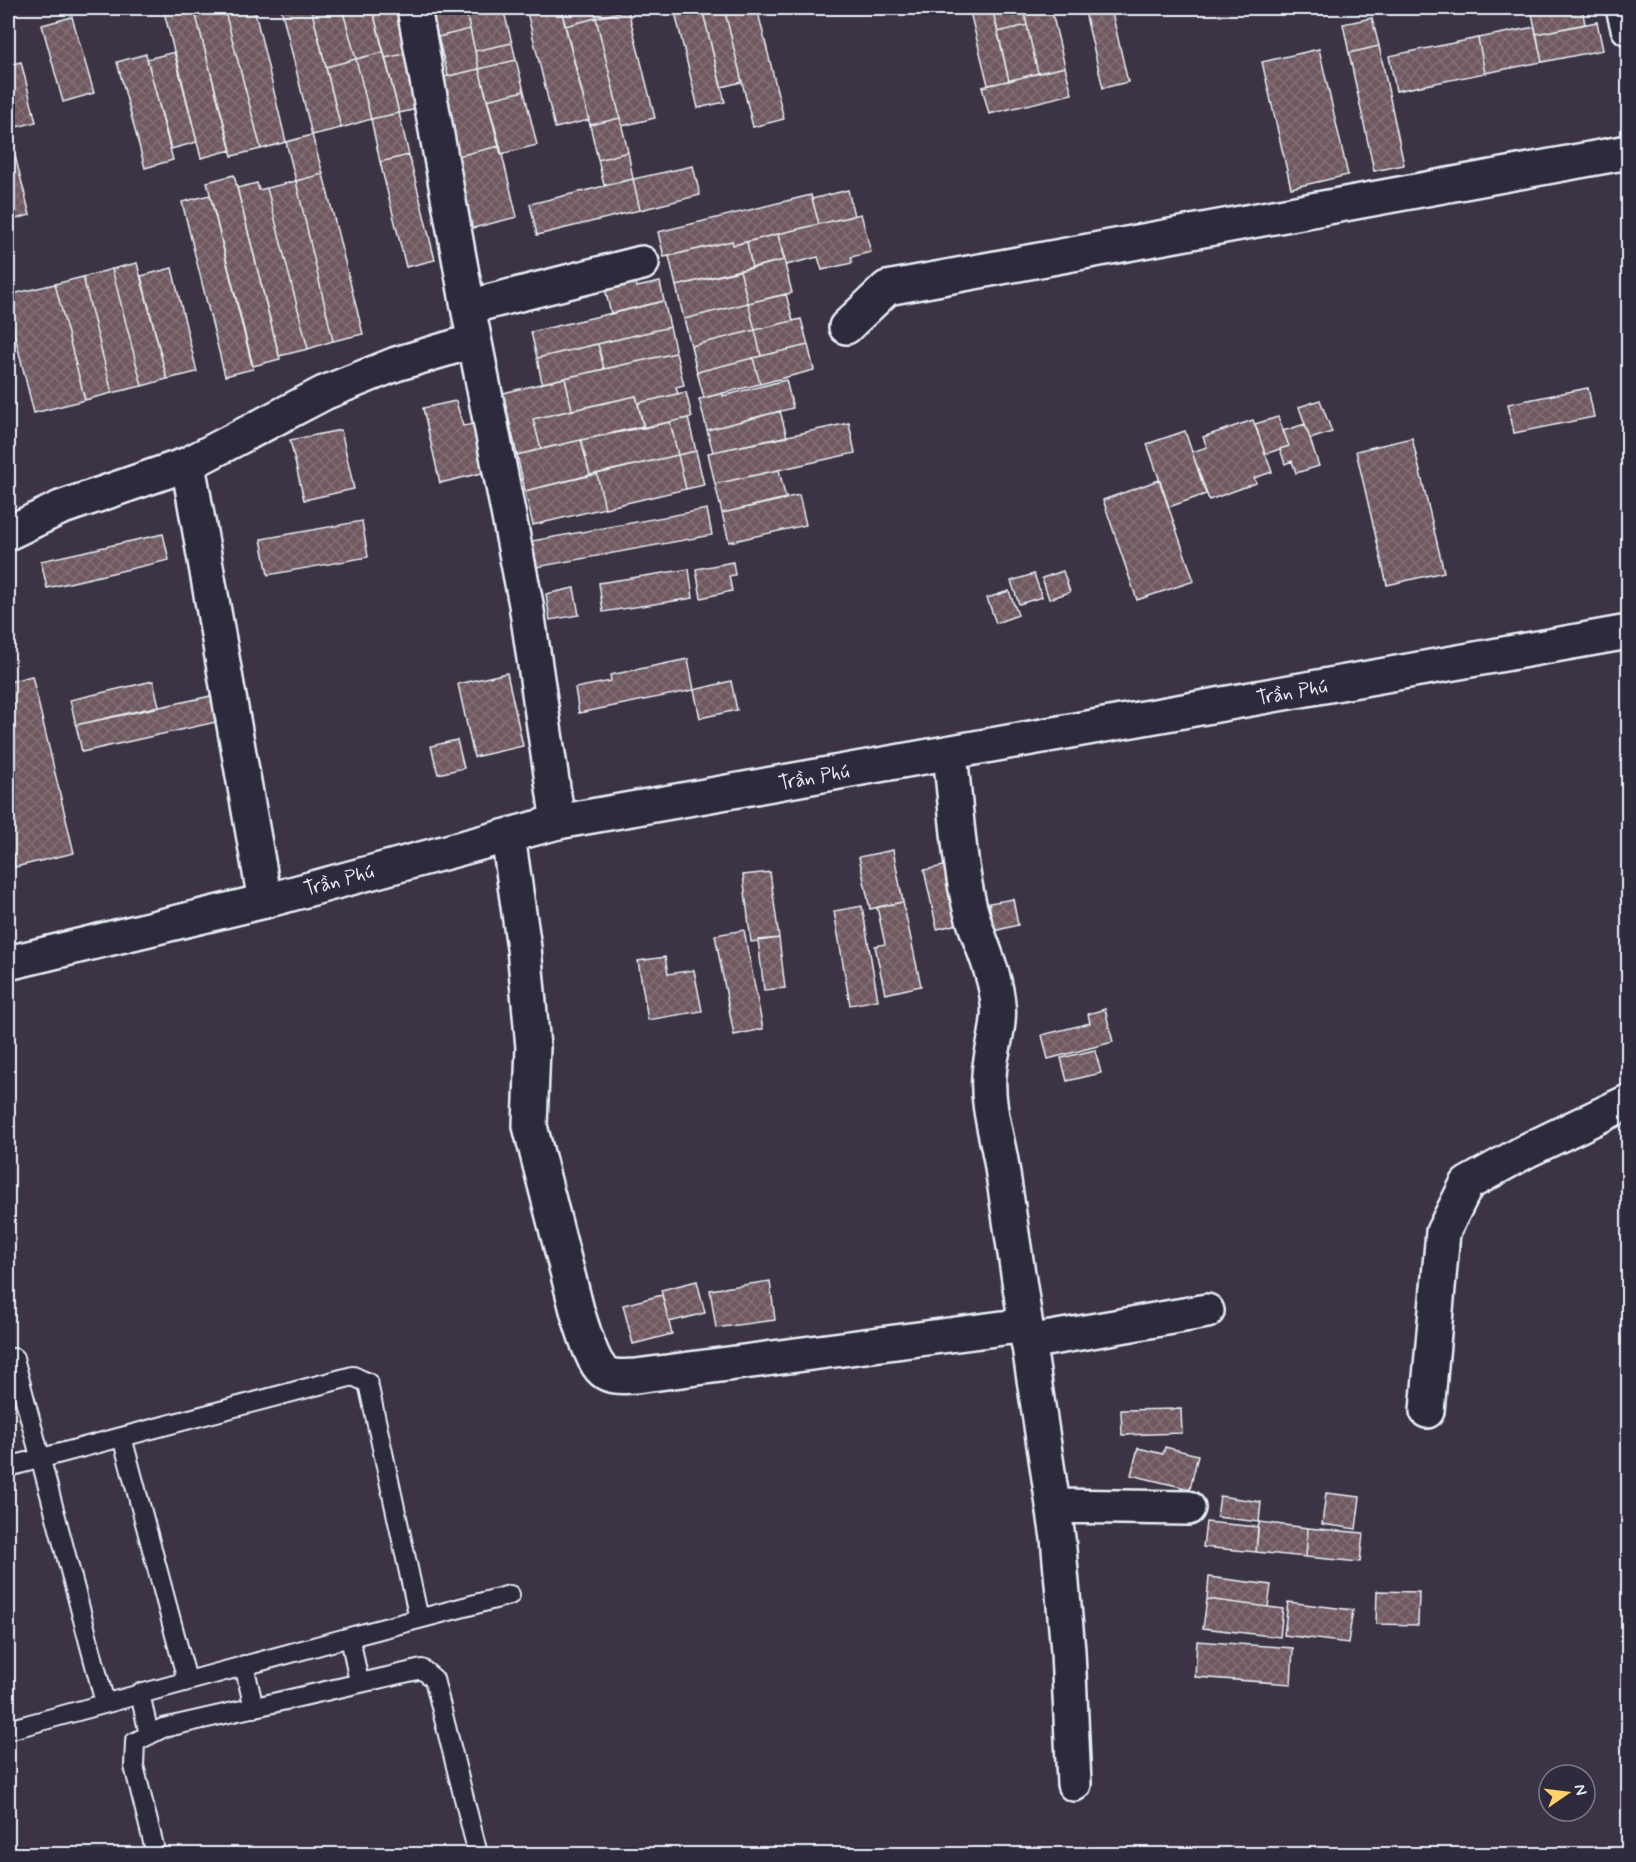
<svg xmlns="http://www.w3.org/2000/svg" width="1636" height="1862" font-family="Mynerve,sans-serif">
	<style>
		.building { fill: url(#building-cross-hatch); stroke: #e8f1f8; stroke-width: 1.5 }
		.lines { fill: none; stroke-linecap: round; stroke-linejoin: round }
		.service-casing { stroke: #e8f1f8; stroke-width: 22 }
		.minor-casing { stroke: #e8f1f8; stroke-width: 38 }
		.tertiary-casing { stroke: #e8f1f8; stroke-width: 38 }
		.service { stroke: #2f2a3d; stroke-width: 18 }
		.minor { stroke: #2f2a3d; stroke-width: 33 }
		.tertiary { stroke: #2f2a3d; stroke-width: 33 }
		.labels { text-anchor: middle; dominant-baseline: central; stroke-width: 6; stroke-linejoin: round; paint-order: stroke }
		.street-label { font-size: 20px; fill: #e8f1f8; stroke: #2f2a3d }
	</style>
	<defs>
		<pattern id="building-cross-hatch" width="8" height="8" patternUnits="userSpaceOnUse" patternTransform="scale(1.5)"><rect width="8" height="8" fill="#6f585f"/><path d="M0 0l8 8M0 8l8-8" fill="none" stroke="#847077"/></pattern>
	</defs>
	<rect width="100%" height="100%" fill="#3c3344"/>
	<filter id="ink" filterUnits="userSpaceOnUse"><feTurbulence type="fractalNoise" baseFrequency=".0167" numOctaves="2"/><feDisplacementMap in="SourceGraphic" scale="12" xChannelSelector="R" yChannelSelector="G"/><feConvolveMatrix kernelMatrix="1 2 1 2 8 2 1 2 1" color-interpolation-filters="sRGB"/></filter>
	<g filter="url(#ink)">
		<path class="building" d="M 163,8 L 194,8 L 231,150 L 201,158 Z
			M 194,8 L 224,8 L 261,149 L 232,156 Z
			M 224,8 L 254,8 L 286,142 L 261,149 Z
			M 281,8 L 311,8 L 341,128 L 312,135 Z
			M 311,8 L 342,8 L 356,59 L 326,67 Z
			M 342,8 L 372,8 L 384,52 L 356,59 Z
			M 372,8 L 401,8 L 413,52 L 385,58 Z
			M 431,8 L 465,8 L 470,29 L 438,37 Z
			M 465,8 L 503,8 L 512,43 L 475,51 Z
			M 526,8 L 561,8 L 589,120 L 555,128 Z
			M 561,8 L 594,8 L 596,18 L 565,26 Z
			M 594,8 L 628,8 L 628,10 L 596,18 Z
			M 674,8 L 702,8 L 725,102 L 698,108 Z
			M 702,8 L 724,8 L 742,82 L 721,87 Z
			M 724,8 L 757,8 L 784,119 L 753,127 Z
			M 969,8 L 992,8 L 1009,81 L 988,85 Z
			M 992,8 L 1023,8 L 1027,25 L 998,32 Z
			M 1023,8 L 1051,8 L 1065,67 L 1038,73 Z
			M 1084,8 L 1111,8 L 1128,82 L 1103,88 Z
			M 1531,8 L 1582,8 L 1585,24 L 1536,34 Z
			M 628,10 L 655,118 L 622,126 L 596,18 Z
			M 72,17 L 94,93 L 63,102 L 42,25 Z
			M 596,18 L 620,118 L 590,125 L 565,26 Z
			M 1372,18 L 1379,46 L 1349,53 L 1343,24 Z
			M 1597,22 L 1603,50 L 1542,62 L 1536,34 Z
			M 1027,25 L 1038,73 L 1009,81 L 998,32 Z
			M 1535,27 L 1542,62 L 1485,73 L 1478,38 Z
			M 470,29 L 479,69 L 448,76 L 438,37 Z
			M 1478,38 L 1485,73 L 1396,91 L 1389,56 Z
			M 512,43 L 516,60 L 479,69 L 475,51 Z
			M 1379,46 L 1404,165 L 1374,171 L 1349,53 Z
			M 1319,49 L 1348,175 L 1291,188 L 1262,62 Z
			M 175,52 L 197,142 L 171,149 L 147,59 Z
			M 384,52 L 399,113 L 371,119 L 356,59 Z
			M 413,52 L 426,107 L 399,113 L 385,58 Z
			M 146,54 L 173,160 L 145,168 L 117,62 Z
			M 356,59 L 371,119 L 341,128 L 326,67 Z
			M 516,60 L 524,91 L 487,100 L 479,69 Z
			M 21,62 L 36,122 L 9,129 L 8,65 Z
			M 1065,67 L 1072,94 L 989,114 L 982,87 Z
			M 479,69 L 500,146 L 453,157 L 436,79 Z
			M 524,91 L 537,145 L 501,154 L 487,100 Z
			M 399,113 L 409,155 L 380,162 L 371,119 Z
			M 620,118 L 628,152 L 598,160 L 590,125 Z
			M 8,128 L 30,215 L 8,221 Z
			M 312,135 L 323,174 L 296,181 L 286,142 Z
			M 500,146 L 517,217 L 469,229 L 453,157 Z
			M 628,152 L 633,179 L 604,185 L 598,160 Z
			M 409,155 L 435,260 L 406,267 L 380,162 Z
			M 693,166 L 700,195 L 640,210 L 633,179 Z
			M 323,174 L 363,334 L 333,341 L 296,181 Z
			M 234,175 L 280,359 L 253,366 L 207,182 Z
			M 633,179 L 640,210 L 537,235 L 530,204 Z
			M 296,181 L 333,341 L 308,349 L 267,188 Z
			M 257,183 L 259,190 L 267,188 L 308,349 L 279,356 L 237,188 Z
			M 848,190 L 854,216 L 819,224 L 812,199 Z
			M 210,195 L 253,369 L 225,376 L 182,202 Z
			M 811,195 L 819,224 L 733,245 L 732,241 L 664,257 L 658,232 Z
			M 861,214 L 871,252 L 851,257 L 852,263 L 822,270 L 818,257 L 786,265 L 778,234 Z
			M 778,234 L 784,260 L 752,268 L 747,242 Z
			M 732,241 L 733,245 L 747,242 L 752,268 L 676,286 L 669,256 Z
			M 784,260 L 792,293 L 748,303 L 740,270 Z
			M 137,263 L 167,379 L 142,386 L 112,269 Z
			M 172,268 L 197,372 L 167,379 L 141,276 Z
			M 112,269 L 142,386 L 112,393 L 83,277 Z
			M 740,270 L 748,303 L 684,319 L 676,286 Z
			M 83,277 L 112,393 L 85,400 L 55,284 Z
			M 635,277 L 637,287 L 660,282 L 664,301 L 611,314 L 604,284 Z
			M 55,284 L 85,400 L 34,413 L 8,308 L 8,295 Z
			M 786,294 L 793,321 L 755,330 L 748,303 Z
			M 664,301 L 670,327 L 537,358 L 531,332 Z
			M 748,303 L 755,330 L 691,346 L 684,319 Z
			M 801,319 L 808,345 L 761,356 L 755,330 Z
			M 670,327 L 676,353 L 604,369 L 598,344 Z
			M 755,330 L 761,356 L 697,372 L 691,346 Z
			M 598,344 L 604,369 L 542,383 L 537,358 Z
			M 808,345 L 814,370 L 760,384 L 753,358 Z
			M 676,353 L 684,385 L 676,387 L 678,394 L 638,403 L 636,396 L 572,410 L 565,378 Z
			M 753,358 L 760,384 L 704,398 L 697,372 Z
			M 565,378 L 572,410 L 533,419 L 541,449 L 517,455 L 503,393 Z
			M 786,380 L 793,408 L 707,430 L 699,399 L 723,393 L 723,396 Z
			M 1588,388 L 1594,417 L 1514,433 L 1508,404 Z
			M 686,392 L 692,417 L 644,428 L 638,403 Z
			M 636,396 L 643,426 L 541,449 L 533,419 Z
			M 1320,400 L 1332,432 L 1310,439 L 1299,407 Z
			M 456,401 L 463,426 L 480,423 L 490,471 L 440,483 L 423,408 Z
			M 780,411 L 787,437 L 713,452 L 707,430 Z
			M 1278,417 L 1289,446 L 1265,454 L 1255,424 Z
			M 688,418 L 696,451 L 678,455 L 670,422 Z
			M 1253,420 L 1272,472 L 1254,478 L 1256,483 L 1209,500 L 1192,452 L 1207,447 L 1203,437 Z
			M 670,422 L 678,455 L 590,475 L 581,440 Z
			M 849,423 L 855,453 L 715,484 L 708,453 Z
			M 1305,424 L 1319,466 L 1296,473 L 1292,461 L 1285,464 L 1280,449 L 1289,446 L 1283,431 Z
			M 341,430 L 354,489 L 304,500 L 290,440 Z
			M 1185,431 L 1206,494 L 1169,507 L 1147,444 Z
			M 1412,438 L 1444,572 L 1387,585 L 1356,451 Z
			M 581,440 L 590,475 L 525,491 L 517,455 Z
			M 696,451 L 704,485 L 686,489 L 678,455 Z
			M 678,455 L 686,489 L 605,508 L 597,474 Z
			M 779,470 L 786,499 L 722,513 L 715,484 Z
			M 597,474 L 605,508 L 533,525 L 525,491 Z
			M 1159,480 L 1194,581 L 1137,600 L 1103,500 Z
			M 799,495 L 806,525 L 729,542 L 722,513 Z
			M 707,509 L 712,535 L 537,567 L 532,541 Z
			M 362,521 L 368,557 L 268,575 L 261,539 Z
			M 163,534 L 169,560 L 47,588 L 41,561 Z
			M 733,562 L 735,575 L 729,576 L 732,591 L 701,598 L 696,569 Z
			M 689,569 L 693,598 L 603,612 L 599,583 Z
			M 1063,571 L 1070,592 L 1049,599 L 1042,578 Z
			M 1034,574 L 1042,597 L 1019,604 L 1011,581 Z
			M 574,588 L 579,615 L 550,620 L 546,594 Z
			M 1009,591 L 1018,615 L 996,623 L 987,598 Z
			M 688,659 L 694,690 L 579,713 L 575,688 L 611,681 L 610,675 Z
			M 507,673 L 523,746 L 474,757 L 458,684 Z
			M 32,676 L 74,853 L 15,867 L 8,834 L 8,682 Z
			M 153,681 L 159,706 L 76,725 L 70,700 Z
			M 731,681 L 737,710 L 700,718 L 694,690 Z
			M 211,696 L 216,722 L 82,752 L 76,725 Z
			M 457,740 L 464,768 L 438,774 L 431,746 Z
			M 893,850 L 903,902 L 870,909 L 859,857 Z
			M 949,865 L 962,923 L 937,929 L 924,870 Z
			M 770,872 L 779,938 L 751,942 L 743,875 Z
			M 1013,899 L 1018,925 L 994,931 L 989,903 Z
			M 903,902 L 921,986 L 885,994 L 875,946 L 885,944 L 877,907 Z
			M 862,906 L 878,1000 L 850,1005 L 834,911 Z
			M 744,930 L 763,1029 L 734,1035 L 715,935 Z
			M 779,938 L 785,988 L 764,990 L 758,940 Z
			M 665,957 L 668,974 L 694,970 L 702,1011 L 648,1020 L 638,961 Z
			M 1105,1009 L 1113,1042 L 1048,1059 L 1042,1035 L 1090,1023 L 1088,1014 Z
			M 1095,1050 L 1101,1073 L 1067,1081 L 1061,1058 Z
			M 697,1281 L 705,1313 L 669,1322 L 661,1290 Z
			M 770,1281 L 775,1320 L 716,1328 L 710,1290 Z
			M 662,1295 L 672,1334 L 633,1344 L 623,1305 Z
			M 1181,1409 L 1182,1433 L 1122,1435 L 1121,1410 Z
			M 1165,1447 L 1198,1455 L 1190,1489 L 1131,1475 L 1138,1448 L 1163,1454 Z
			M 1326,1493 L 1360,1497 L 1356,1529 L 1322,1524 Z
			M 1220,1496 L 1261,1502 L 1259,1522 L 1217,1517 Z
			M 1206,1522 L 1258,1527 L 1256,1552 L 1203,1547 Z
			M 1259,1522 L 1308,1528 L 1306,1557 L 1256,1552 Z
			M 1308,1528 L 1363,1533 L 1360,1562 L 1306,1557 Z
			M 1209,1577 L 1271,1585 L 1268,1607 L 1207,1599 Z
			M 1377,1591 L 1419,1592 L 1418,1625 L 1376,1624 Z
			M 1207,1599 L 1283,1609 L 1280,1637 L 1203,1628 Z
			M 1288,1602 L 1353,1610 L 1348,1643 L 1284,1635 Z
			M 1197,1641 L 1293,1648 L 1291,1684 L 1195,1677 Z"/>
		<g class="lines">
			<g class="service-casing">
				<path id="service" d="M 14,1358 L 105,1703
					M 122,1437 L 187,1680
					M 8,1467 L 353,1376 L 368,1383 L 419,1619
					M 244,1665 L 254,1708
					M 359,1682 L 350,1637 L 510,1595
					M 140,1693 L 149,1735
					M 8,1730 L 350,1637
					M 156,1854 L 134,1766 L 135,1742 L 163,1728 L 422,1669 L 434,1679 L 478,1854"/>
			</g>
			<g class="minor-casing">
				<path id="minor" d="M 414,8 L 468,307 L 526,604 L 558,822
					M 1623,8 L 1628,28
					M 468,307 L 642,263
					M 846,327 L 887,288 L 1628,152
					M 8,533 L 60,508 L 188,464
					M 950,755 C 956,804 958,856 969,904 C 977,938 995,969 998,1004 C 1001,1028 990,1052 989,1076 C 987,1104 996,1133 1001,1161 L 1058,1538 L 1068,1651 L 1074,1784
					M 508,836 L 524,948 L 533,1047 L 530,1126 L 578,1314 C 583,1329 592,1362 603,1371 C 612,1379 626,1376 636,1376 L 1025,1325
					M 265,901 L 188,464 L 324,393 L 396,364 L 474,341
					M 1028,1342 L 1207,1311
					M 1427,1411 L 1443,1232 L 1467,1184 L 1528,1150 L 1628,1102
					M 1053,1506 L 1188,1508"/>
			</g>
			<g class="tertiary-casing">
				<path id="tertiary" d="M 8,963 L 265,901 L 558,822 L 1628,632"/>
			</g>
			<use href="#service" class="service"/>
			<use href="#minor" class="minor"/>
			<use href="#tertiary" class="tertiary"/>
		</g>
	</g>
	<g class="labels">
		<g class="street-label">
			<text transform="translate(1292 693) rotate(-10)">Trần Phú</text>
			<text transform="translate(814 778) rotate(-10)">Trần Phú</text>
			<text transform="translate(339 881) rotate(-15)">Trần Phú</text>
		</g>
	</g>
	<rect width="1636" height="1862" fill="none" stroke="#2f2a3d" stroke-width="30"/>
	<rect x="15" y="15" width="1606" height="1832" fill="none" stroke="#e8f1f8" stroke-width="2" filter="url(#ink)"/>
	<g transform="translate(1567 1793) rotate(76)"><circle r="28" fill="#2f2a3d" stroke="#797a88" stroke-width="1.5"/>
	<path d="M0-4.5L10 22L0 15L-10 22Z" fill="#ffd166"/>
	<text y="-9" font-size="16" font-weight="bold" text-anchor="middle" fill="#e8f1f8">N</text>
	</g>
</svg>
